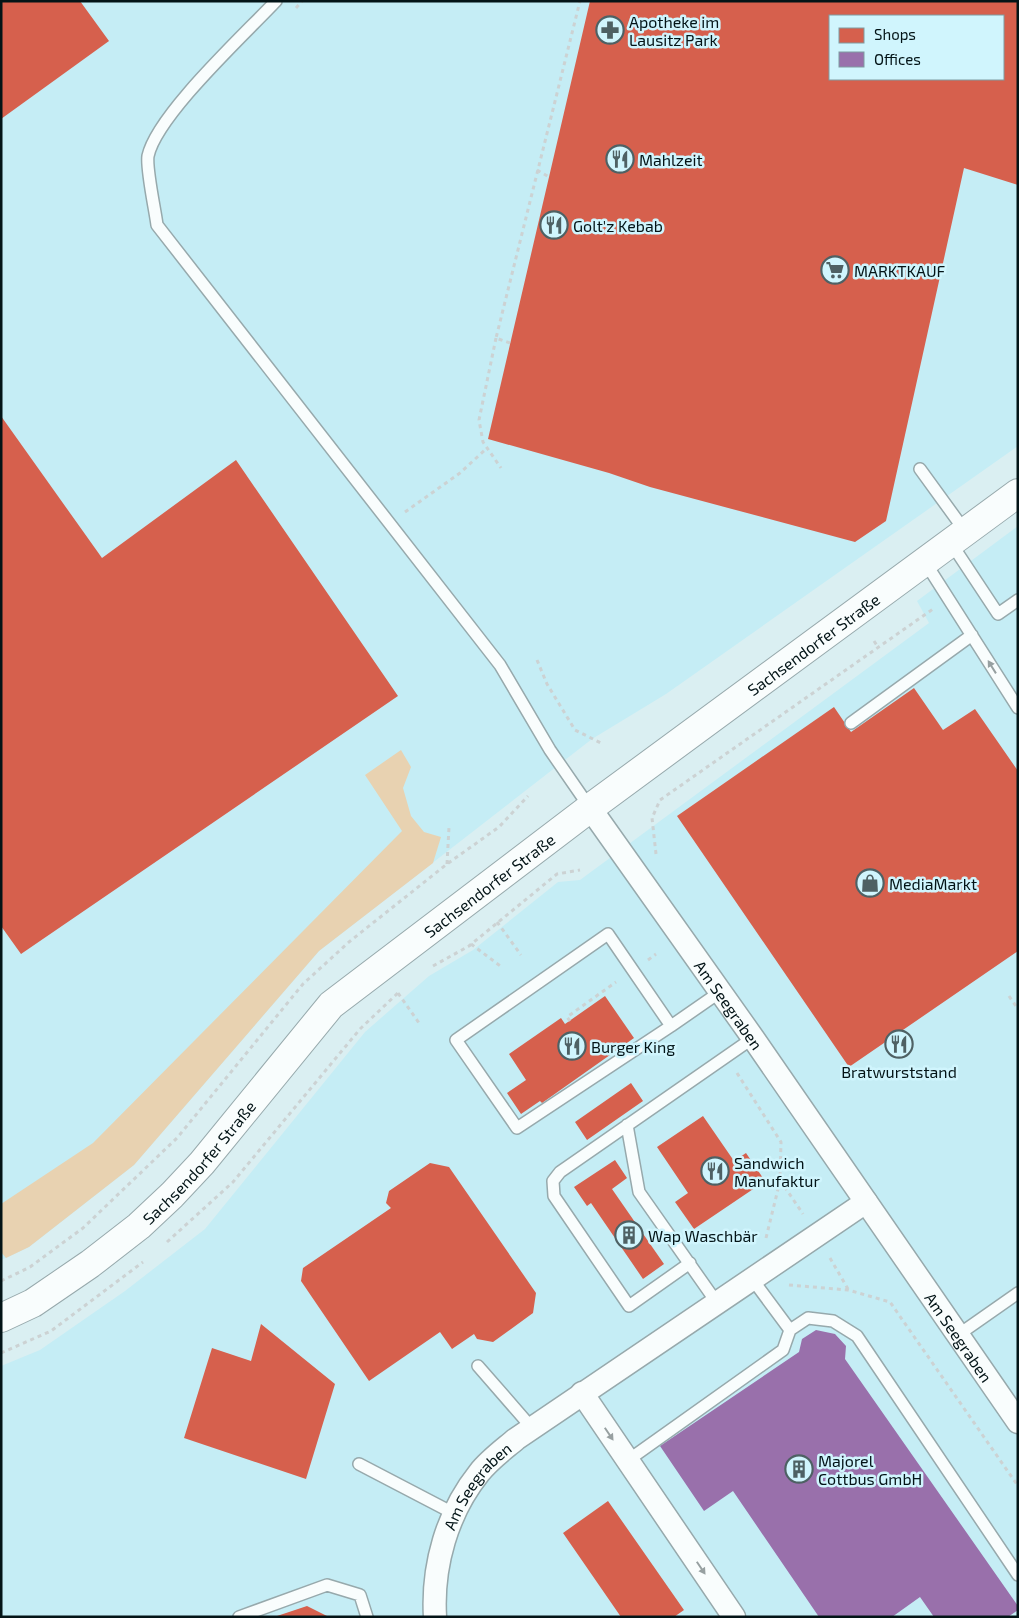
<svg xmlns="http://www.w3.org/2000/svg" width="1019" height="1618" font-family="'Exo 2',sans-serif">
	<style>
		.built { fill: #c5edf5; fill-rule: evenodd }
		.green { fill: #e8d2b1 }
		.shops { fill: #d6604d; fill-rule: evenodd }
		.offices { fill: #9970ab }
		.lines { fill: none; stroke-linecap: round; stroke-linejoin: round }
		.service-casing { stroke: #97a9ac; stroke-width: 14 }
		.minor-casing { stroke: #97a9ac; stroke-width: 25 }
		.secondary-casing { stroke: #97a9ac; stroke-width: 30 }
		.path { stroke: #ccd2d3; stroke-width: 3; stroke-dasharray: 4 4; stroke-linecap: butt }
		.service { stroke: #f9fdfd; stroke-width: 11 }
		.minor { stroke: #f9fdfd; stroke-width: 22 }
		.secondary { stroke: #f9fdfd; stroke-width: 28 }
		.oneway { fill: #97a0a1 }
		.labels { text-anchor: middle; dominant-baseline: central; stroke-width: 5; stroke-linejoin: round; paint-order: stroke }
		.poi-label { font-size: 16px; fill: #031417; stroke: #d0f5fd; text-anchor: start }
		.street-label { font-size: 16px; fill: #031417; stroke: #d0f5fd }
	</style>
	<rect width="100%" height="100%" fill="#daeff2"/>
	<path class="built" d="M 1,1 L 1018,1 L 1018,446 L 666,694 L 592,739 L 319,951 L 134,1165 L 29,1247 L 1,1260 ZM 830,16 L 1003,16 L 1003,79 L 830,79 Z
		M 1018,526 L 1018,1617 L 1,1617 L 1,1366 L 40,1350 L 125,1291 L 205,1229 L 365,1032 L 429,976 L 473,950 L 558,882 L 580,880 L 929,623 L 917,601 Z"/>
	<path class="green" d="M 401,750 L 411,767 L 403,788 L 411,816 L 424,832 L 441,837 L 433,863 L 319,951 L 134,1165 L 29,1247 L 6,1258 L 1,1252 L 1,1204 L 93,1143 L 402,831 L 365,775 Z"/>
	<path class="shops" d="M 1,1 L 80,1 L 109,41 L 1,119 Z
		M 590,1 L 1018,1 L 1018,185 L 964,168 L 886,521 L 855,542 L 650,487 L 609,473 L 488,439 ZM 830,16 L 1003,16 L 1003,79 L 830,79 Z
		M 1,416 L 102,558 L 236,460 L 398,696 L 21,954 L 1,926 Z
		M 914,688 L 943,730 L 975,709 L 1018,771 L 1018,951 L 849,1067 L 677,816 L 834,707 L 851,732 Z
		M 605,996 L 634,1038 L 542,1103 L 540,1101 L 521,1114 L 507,1093 L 526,1080 L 509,1054 L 561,1018 L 565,1024 Z
		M 631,1083 L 643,1101 L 587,1140 L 575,1122 Z
		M 703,1116 L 734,1161 L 746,1153 L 765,1181 L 694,1229 L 675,1202 L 688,1193 L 657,1147 Z
		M 615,1160 L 627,1178 L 612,1189 L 664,1264 L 643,1279 L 591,1203 L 587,1206 L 574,1187 Z
		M 430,1163 L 449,1167 L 536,1293 L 533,1313 L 493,1342 L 477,1339 L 474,1334 L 452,1349 L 440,1332 L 369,1381 L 301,1281 L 303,1268 L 391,1208 L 386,1203 L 389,1191 Z
		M 261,1324 L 335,1384 L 306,1479 L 184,1438 L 212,1348 L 251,1361 Z
		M 608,1501 L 684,1610 L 674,1617 L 621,1617 L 563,1533 Z
		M 307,1606 L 329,1617 L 277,1617 L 277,1616 Z"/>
	<path class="offices" d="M 816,1330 L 835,1334 L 846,1346 L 845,1359 L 1018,1606 L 1018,1610 L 1008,1617 L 934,1617 L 920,1597 L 892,1617 L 819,1617 L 733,1491 L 704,1511 L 660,1446 L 799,1352 L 802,1339 Z"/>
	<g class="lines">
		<g class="service-casing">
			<path id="service" d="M 276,1 C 244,35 157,115 148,156 C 146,169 155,209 157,225 L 500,665 L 550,750 L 590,808
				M 920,469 L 965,531
				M 951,543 L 998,614 L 1018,600
				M 925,562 L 1018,708
				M 851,723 L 972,635
				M 608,934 L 671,1026 L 517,1128 L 456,1040 Z
				M 671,1026 L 720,992
				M 627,1125 L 639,1192 L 717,1303
				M 690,1263 L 629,1306 L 554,1196 L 553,1181 L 560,1172 L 753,1038
				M 753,1280 L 790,1330 L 808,1318 L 833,1321 L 857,1336 L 1018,1575
				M 958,1335 L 1018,1293
				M 478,1366 L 532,1428
				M 627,1461 L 783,1350 L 790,1330
				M 359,1464 L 453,1513
				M 239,1617 L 327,1585 L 360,1595 L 367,1617"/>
		</g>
		<g class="minor-casing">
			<g id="minor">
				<path id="s1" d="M 590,808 L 753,1038 L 1018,1422"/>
				<path d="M 582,1393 L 734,1617"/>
				<path id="s2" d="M 435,1617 C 432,1566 447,1513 479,1473 C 489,1460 503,1450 516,1439 L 866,1202"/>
			</g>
		</g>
		<g class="secondary-casing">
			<g id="secondary">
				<path id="s3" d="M 1,1318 L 33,1303 L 90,1264 L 139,1226 L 172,1195 L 202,1163 L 331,1005 L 590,808 L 1018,493"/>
			</g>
		</g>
		<path class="path" d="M 296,8 L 302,1
			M 537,170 L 549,177
			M 496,338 L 479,420 L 483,442 L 501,468
			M 510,343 L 496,338 L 580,1
			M 405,512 L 460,473 L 487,448
			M 874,641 L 878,647
			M 537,660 L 547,684 L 575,730 L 601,743
			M 656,854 L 652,818 L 660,800 L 933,609
			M 447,864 L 449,827
			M 497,922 L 521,955
			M 471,944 L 503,968
			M 648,960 L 656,954
			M 433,966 L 469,946 L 557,874 L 580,870
			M 398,993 L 419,1023
			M 1009,996 L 1018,1009
			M 570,1021 L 567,1017 L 616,982
			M 737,1073 L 781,1142 L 780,1180 L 803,1214
			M 766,1238 L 780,1181
			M 167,1242 L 233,1182 L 360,1029 L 400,991
			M 830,1258 L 848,1289
			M 1,1281 L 30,1267 L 83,1228 L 177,1138 L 303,984 L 349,942 L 447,864 L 499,827 L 528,796
			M 789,1285 L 848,1290 L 890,1302 L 1018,1486
			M 1,1353 L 51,1331 L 143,1262"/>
		<use href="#service" class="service"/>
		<use href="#minor" class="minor"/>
		<use href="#secondary" class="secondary"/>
	</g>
	<defs><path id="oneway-solid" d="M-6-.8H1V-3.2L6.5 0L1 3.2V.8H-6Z" transform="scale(1.25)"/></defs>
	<g class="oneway">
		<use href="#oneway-solid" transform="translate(992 667) rotate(-122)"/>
		<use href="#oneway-solid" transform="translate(609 1434) rotate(56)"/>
		<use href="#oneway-solid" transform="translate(701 1568) rotate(56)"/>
	</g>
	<defs>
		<g id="pharmacy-ring" transform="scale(1.4375)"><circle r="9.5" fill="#d0f5fd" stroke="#4e6164" stroke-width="1.5"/><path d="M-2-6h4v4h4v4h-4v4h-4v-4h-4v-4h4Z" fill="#4e6164"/></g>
		<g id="restaurant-ring" transform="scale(1.4375)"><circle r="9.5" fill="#d0f5fd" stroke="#4e6164" stroke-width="1.5"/><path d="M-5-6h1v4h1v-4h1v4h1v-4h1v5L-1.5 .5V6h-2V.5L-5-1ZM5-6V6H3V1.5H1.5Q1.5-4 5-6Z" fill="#4e6164"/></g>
		<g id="supermarket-ring" transform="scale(1.4375)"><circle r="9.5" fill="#d0f5fd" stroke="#4e6164" stroke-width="1.5"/><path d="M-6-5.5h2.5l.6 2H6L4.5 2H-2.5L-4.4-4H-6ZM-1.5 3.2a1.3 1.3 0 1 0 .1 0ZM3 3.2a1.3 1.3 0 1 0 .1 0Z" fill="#4e6164"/></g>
		<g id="shop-ring" transform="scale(1.4375)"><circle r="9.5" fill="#d0f5fd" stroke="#4e6164" stroke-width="1.5"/><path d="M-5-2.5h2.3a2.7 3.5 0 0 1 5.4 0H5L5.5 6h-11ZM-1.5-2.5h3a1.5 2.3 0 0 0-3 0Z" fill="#4e6164"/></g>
		<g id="building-ring" transform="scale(1.4375)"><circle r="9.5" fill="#d0f5fd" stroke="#4e6164" stroke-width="1.5"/><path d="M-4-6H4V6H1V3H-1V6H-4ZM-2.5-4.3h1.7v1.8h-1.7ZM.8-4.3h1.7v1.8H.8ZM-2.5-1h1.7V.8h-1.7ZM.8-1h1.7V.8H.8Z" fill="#4e6164"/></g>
	</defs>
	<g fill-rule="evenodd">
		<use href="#pharmacy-ring" x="610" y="30"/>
		<use href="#restaurant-ring" x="620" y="159"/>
		<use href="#restaurant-ring" x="554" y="225"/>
		<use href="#supermarket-ring" x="835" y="270"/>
		<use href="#shop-ring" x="870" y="883"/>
		<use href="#restaurant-ring" x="899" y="1044"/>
		<use href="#restaurant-ring" x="572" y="1046"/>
		<use href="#restaurant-ring" x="715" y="1171"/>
		<use href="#building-ring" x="629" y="1235"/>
		<use href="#building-ring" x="799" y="1469"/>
	</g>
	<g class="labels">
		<g class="poi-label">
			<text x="629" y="21">Apotheke im<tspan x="629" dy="18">Lausitz Park</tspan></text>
			<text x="639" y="159">Mahlzeit</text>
			<text x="573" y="225">Golt'z Kebab</text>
			<text x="854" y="270">MARKTKAUF</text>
			<text x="889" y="883">MediaMarkt</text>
			<text x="591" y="1046">Burger King</text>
			<text x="899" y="1071" text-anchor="middle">Bratwurststand</text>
			<text x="734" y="1162">Sandwich<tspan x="734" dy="18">Manufaktur</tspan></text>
			<text x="648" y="1235">Wap Waschbär</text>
			<text x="818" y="1460">Majorel<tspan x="818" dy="18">Cottbus GmbH</tspan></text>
		</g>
		<g class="street-label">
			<text stroke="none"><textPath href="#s3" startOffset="1062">Sachsendorfer Straße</textPath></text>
			<text stroke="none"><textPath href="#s3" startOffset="658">Sachsendorfer Straße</textPath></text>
			<text stroke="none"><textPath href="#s1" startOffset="241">Am Seegraben</textPath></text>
			<text stroke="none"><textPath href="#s3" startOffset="254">Sachsendorfer Straße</textPath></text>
			<text stroke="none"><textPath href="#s1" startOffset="645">Am Seegraben</textPath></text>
			<text stroke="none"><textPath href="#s2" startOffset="142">Am Seegraben</textPath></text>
		</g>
	</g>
	<rect width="1019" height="1618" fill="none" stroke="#031417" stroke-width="5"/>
	<rect x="829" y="15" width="175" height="65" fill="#d0f5fd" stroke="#7e9ba1"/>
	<rect x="839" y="28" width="25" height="15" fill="#d6604d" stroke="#7e9ba1"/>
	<text x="874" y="40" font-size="15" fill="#031417">Shops</text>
	<rect x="839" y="52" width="25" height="15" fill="#9970ab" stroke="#7e9ba1"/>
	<text x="874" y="65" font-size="15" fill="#031417">Offices</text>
</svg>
